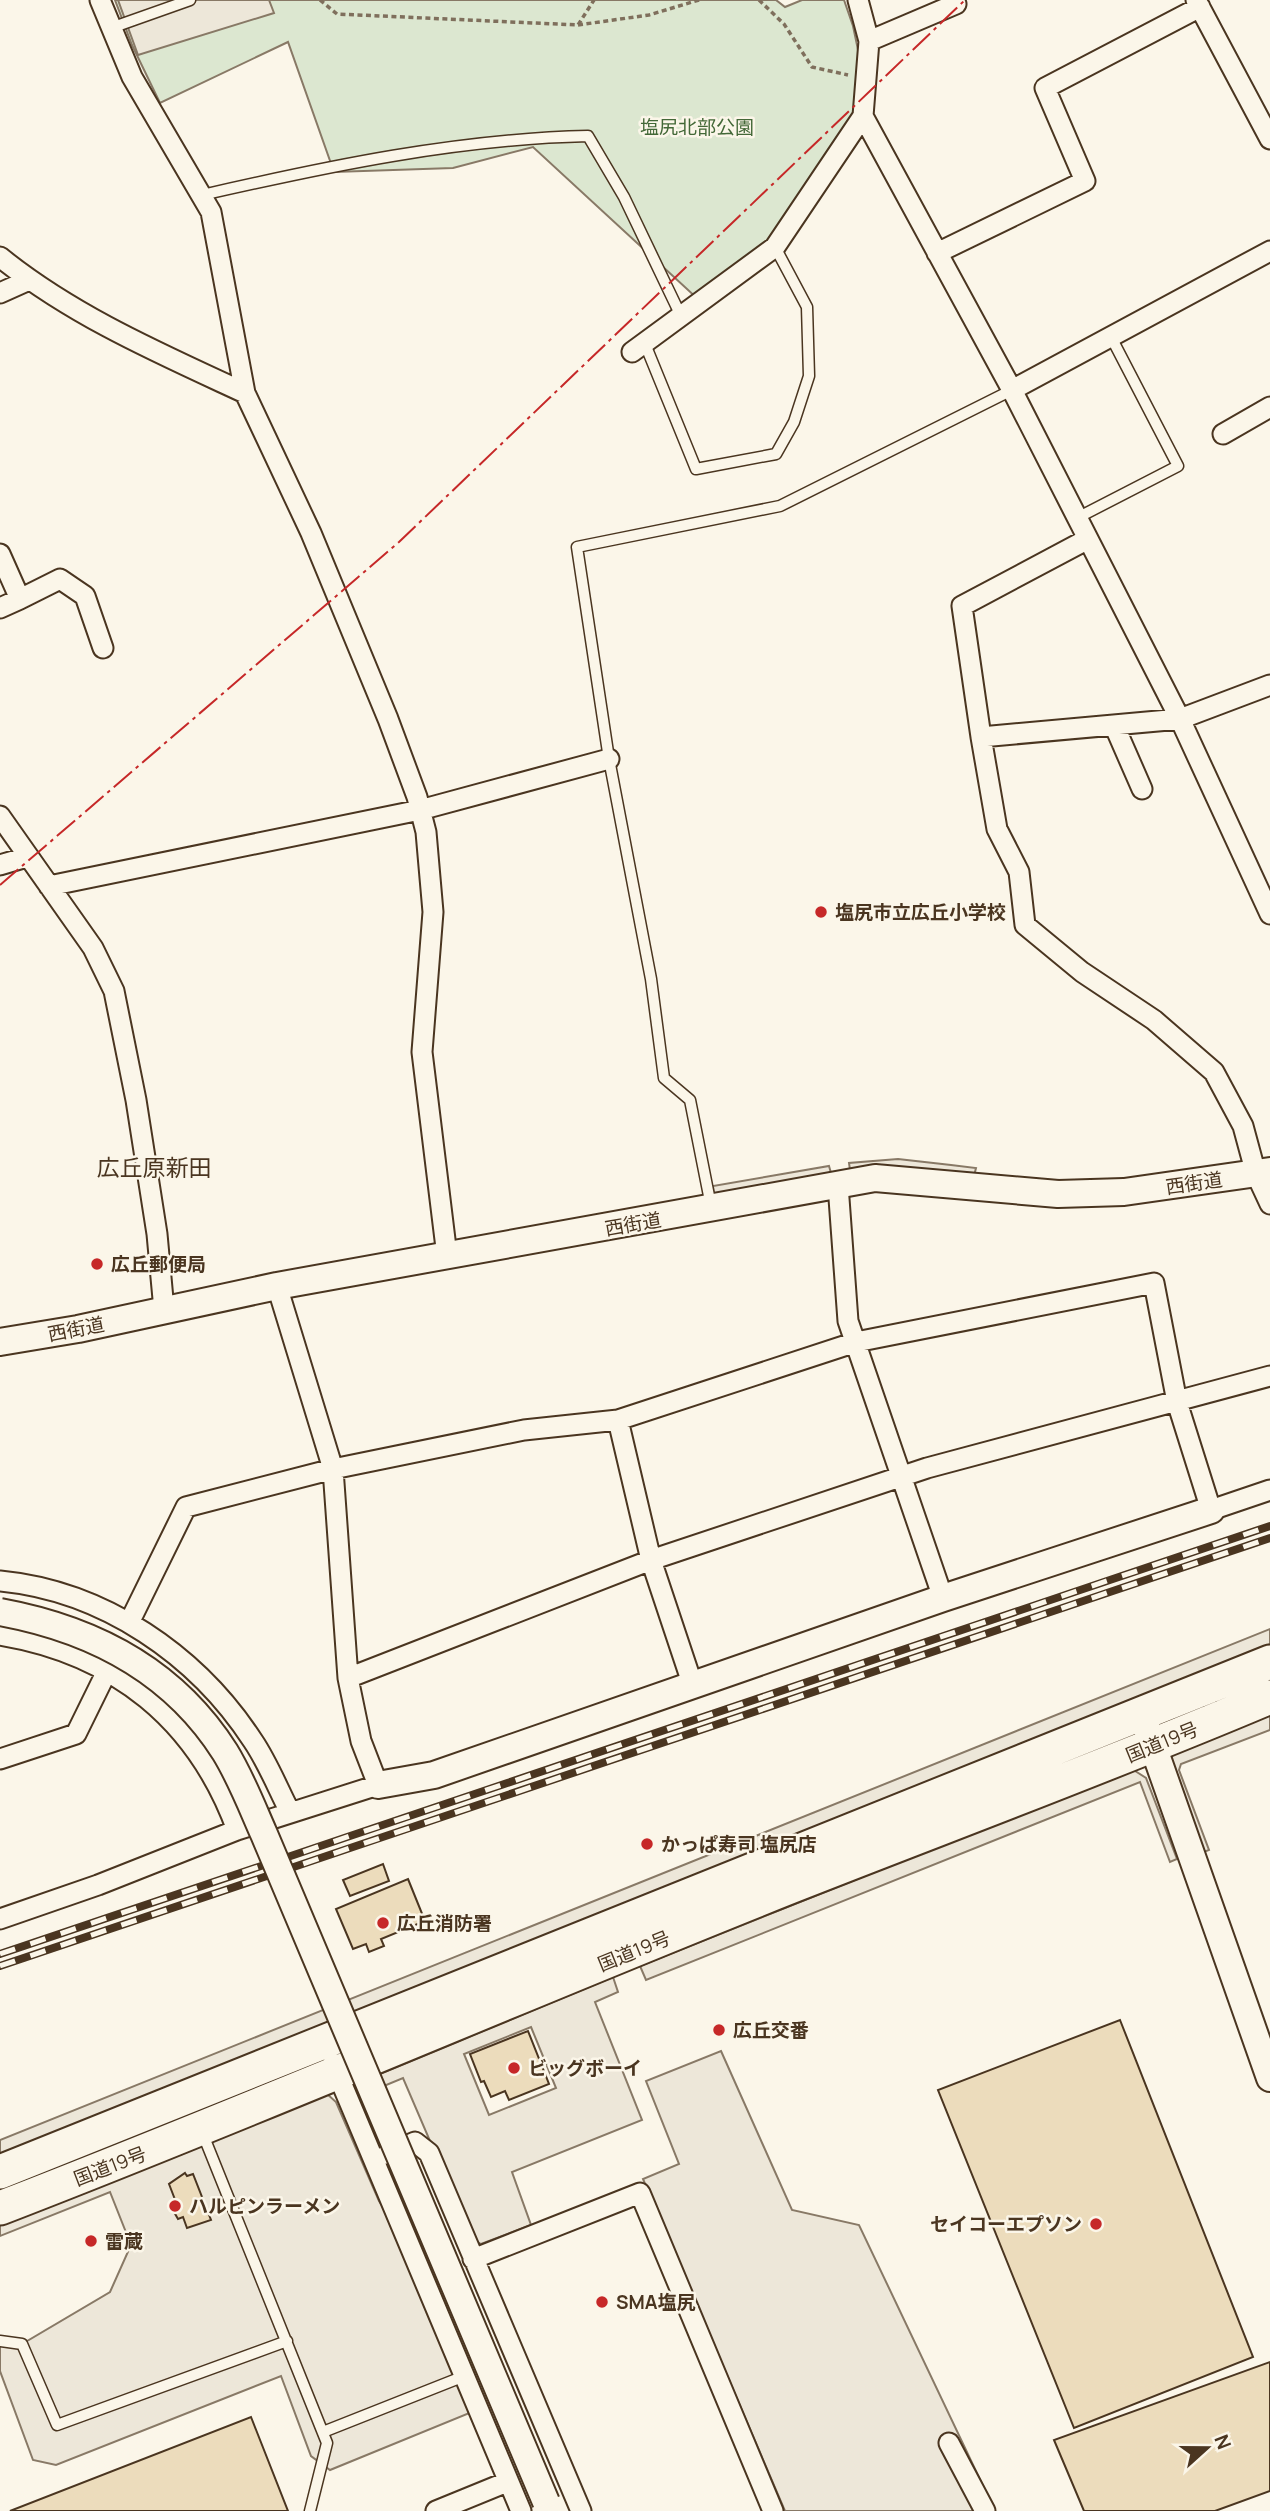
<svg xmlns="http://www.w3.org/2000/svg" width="1270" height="2511" font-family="Manrope,'Noto Sans JP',sans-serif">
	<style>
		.green { fill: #dce7d0; stroke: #887966; stroke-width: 2 }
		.parking { fill: #ede7d9; stroke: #887966; stroke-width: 2; fill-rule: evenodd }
		.building { fill: #ecdcbc; stroke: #4a3520; stroke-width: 2 }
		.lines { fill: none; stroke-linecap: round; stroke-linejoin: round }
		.lane-casing { stroke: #4a3520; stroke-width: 13 }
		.street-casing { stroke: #4a3520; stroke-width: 23 }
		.secondary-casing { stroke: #4a3520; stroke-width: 30 }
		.highway-casing { stroke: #4a3520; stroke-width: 37 }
		.path { stroke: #7f6f5c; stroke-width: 3.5; stroke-dasharray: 5 3.5; stroke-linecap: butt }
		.lane { stroke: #fbf6e9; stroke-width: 10 }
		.street { stroke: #fbf6e9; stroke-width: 19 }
		.secondary { stroke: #fbf6e9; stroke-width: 26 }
		.highway { stroke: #fbf6e9; stroke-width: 33 }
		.rail-casing { stroke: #4a3520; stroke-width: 8 }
		.rail { stroke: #fbf6e9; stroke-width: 5; stroke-dasharray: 16; stroke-linecap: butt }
		.secondary-bridge-casing { stroke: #4a3520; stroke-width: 30; stroke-linecap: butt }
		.secondary-bridge { stroke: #fbf6e9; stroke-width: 26 }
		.power { stroke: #c62828; stroke-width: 2; stroke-dasharray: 24 5 3.5 5; stroke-linecap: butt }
		.poi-dot { fill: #c62828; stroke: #fbf6e9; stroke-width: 2.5 }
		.labels { text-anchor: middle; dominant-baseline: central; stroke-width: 5; stroke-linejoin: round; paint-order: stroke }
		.park-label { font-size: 19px; fill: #436837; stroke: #fbf6e9 }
		.poi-label { font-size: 19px; font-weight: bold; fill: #4a3520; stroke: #fbf6e9; text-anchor: start }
		.street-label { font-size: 19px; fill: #4a3520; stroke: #fbf6e9 }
		.quarter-label { font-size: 23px; fill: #4a3520; stroke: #fbf6e9 }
	</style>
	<rect width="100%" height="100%" fill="#fbf6e9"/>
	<path class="green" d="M 115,0 L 776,0 L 785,7 L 802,0 L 844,0 L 853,26 L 861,64 L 857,112 L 792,235 L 700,301 L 533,147 L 453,168 L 334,172 L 288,42 L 160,103 L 132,45 Z"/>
	<path class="parking" d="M 118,0 L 269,0 L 274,13 L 138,55 Z
		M 898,1159 L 951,1165 L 976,1168 L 974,1176 L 885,1166 L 850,1170 L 849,1163 Z
		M 829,1166 L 831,1173 L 714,1195 L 713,1186 Z
		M 1270,1629 L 1270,1644 L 0,2156 L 0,2140 Z
		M 1270,1713 L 1270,1730 L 1181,1764 L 1179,1770 L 1209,1850 L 1204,1852 L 1168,1765 L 1171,1757 L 1179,1749 Z
		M 1132,1769 L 1146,1778 L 1177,1859 L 1170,1862 L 1140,1782 L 646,1980 L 640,1966 Z
		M 613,1977 L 618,1992 L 595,2002 L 642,2120 L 512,2172 L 531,2225 L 481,2244 L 472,2239 L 403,2078 L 362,2095 L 365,2080 ZM 531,2027 L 556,2088 L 489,2115 L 464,2054 Z
		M 721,2051 L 792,2210 L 859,2225 L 995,2511 L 785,2511 L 643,2179 L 679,2164 L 646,2081 Z
		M 326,2093 L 336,2102 L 379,2201 L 401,2235 L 472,2412 L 330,2470 L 311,2456 L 281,2376 L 56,2465 L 33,2460 L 0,2371 L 0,2342 L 22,2344 L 110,2292 L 131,2245 L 110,2192 L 0,2236 L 0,2219 Z"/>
	<path class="building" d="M 383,1864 L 389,1881 L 350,1896 L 343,1880 Z
		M 408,1879 L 425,1921 L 381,1939 L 384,1946 L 369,1952 L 366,1944 L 353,1949 L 336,1909 Z
		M 1120,2020 L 1253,2357 L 1074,2428 L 938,2090 Z
		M 528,2031 L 549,2084 L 509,2100 L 505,2091 L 491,2097 L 484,2081 L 481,2082 L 470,2054 Z
		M 185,2173 L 187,2176 L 193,2174 L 211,2220 L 187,2228 L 183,2217 L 178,2219 L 174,2212 L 179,2210 L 169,2184 Z
		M 1270,2362 L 1270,2491 L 1215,2511 L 1084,2511 L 1054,2440 Z
		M 251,2417 L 288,2511 L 10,2511 Z"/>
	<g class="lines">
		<g class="lane-casing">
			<path id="lane" d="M 111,28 L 190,0
				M 202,195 C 329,166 457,139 588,136 L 624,197 L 681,316
				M 645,344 L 696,469 L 776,454 L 794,422 L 809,376 L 807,307 L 775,247
				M 1077,518 L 1178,466 L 1111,337
				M 711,1206 L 690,1100 L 664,1078 L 651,979 L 609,759 L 577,547 L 780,506 L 1012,390
				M 202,2132 L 327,2443 L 310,2511
				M 0,2341 L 22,2344 L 57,2425 L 287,2341
				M 323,2432 L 462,2377"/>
		</g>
		<g class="street-casing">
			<path id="street" d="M 100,0 L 132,77 L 211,212 L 245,393 L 311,533 L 388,719 L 417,797 L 426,832 L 433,912 L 422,1052 L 447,1256
				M 858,0 L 869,41 L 863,116 L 1012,390 L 1180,719 L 1270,914
				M 1196,0 L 1270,139
				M 869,41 L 956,4
				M 937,253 L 1085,181 L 1045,88 L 1200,7
				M 0,257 C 73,316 161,354 245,393
				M 0,293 L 29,280
				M 632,352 L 775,247 L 863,116
				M 1012,390 L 1270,251
				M 1223,434 L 1270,407
				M 0,554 L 20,599 L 0,608
				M 20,599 L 60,579 L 85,596 L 103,648
				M 1270,685 L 1180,719 L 981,737 L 997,829 L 1019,872 L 1025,925 L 1082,972 L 1154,1020 L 1214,1072 L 1243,1126 L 1256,1174 L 1270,1204
				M 1114,725 L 1142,789
				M 981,737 L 962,606 L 1088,539
				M 0,816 L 93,948 L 114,991 L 136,1100 L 157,1234 L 164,1310
				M 0,865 L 27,857
				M 49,886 L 420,810 L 609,759
				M 838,1185 L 848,1321 L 943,1598
				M 618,1420 L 651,1560 L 693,1686
				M 0,1581 C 104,1591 197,1655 253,1741 C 268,1763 278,1789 290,1812
				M 129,1623 L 186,1507 L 333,1469 L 524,1430 L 618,1420 L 856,1342 L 1154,1283 L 1177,1402 L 1211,1510 L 1270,1490
				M 0,1635 C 115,1654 197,1720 237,1830
				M 348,1678 L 651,1560 L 927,1468 L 1270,1376
				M 0,1759 L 76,1734 L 107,1671
				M 0,1919 L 98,1885 L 237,1830 L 378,1785 L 361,1741 L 348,1678 L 333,1469 L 277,1286
				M 333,2063 L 521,2511
				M 387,2154 L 415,2142 L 429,2153 L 581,2511
				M 473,2259 L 640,2193 L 773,2511
				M 949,2443 L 985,2511
				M 436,2511 L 507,2482"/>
		</g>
		<g class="secondary-casing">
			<path id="secondary" d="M 0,1342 L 78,1329 L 277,1286 L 875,1178 L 1058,1194 L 1124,1192 L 1270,1171
				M 1147,1729 L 1270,2078
				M 378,1785 L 434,1775 L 943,1598 L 1211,1510"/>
		</g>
		<g class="highway-casing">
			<path id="highway" d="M 0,2172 L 1270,1662
				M 0,2208 C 265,2106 526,1992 790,1887 C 950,1824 1112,1764 1270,1697"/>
		</g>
		<path class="path" d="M 320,0 L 337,14 L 578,25 L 594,0
			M 759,0 L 784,24 L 812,67 L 848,75
			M 578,25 L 649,15 L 699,0"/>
		<use href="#lane" class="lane"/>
		<use href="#street" class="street"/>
		<use href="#secondary" class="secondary"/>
		<use href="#highway" class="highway"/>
		<g class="rail-casing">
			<path id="rail" d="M 0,1954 L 1270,1526
				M 0,1966 L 1270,1538"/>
		</g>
		<use href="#rail" class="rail"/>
		<g class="secondary-bridge-casing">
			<path id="secondary-bridge" d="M 0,1612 C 93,1629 173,1670 225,1752 C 241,1778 252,1807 264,1834 L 546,2502"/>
		</g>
		<use href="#secondary-bridge" class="secondary-bridge"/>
		<path class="power" d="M 0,885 L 399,542 L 965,0"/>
	</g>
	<g class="poi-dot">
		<circle cx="821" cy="912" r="7"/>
		<circle cx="97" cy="1264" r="7"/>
		<circle cx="647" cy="1844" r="7"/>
		<circle cx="383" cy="1923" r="7"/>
		<circle cx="719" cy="2030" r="7"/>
		<circle cx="514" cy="2068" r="7"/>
		<circle cx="175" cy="2206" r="7"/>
		<circle cx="1096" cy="2224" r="7"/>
		<circle cx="91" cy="2241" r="7"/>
		<circle cx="602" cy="2302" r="7"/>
	</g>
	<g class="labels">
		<g class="park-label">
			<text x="697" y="127">塩尻北部公園</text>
		</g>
		<g class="poi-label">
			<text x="835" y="912">塩尻市立広丘小学校</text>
			<text x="111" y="1264">広丘郵便局</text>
			<text x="661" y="1844">かっぱ寿司 塩尻店</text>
			<text x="397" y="1923">広丘消防署</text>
			<text x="733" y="2030">広丘交番</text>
			<text x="528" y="2068">ビッグボーイ</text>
			<text x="189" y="2206">ハルピンラーメン</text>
			<text x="1082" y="2224" text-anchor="end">セイコーエプソン</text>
			<text x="105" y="2241">雷蔵</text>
			<text x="616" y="2302">SMA塩尻</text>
		</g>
		<g class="street-label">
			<text transform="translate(1194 1183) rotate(-8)">西街道</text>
			<text transform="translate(633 1224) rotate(-10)">西街道</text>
			<text transform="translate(76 1329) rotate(-11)">西街道</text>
			<text transform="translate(1162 1742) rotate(-22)">国道19号</text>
			<text transform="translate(634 1951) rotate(-22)">国道19号</text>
			<text transform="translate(110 2166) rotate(-21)">国道19号</text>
		</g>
		<g class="quarter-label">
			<text x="154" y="1167">広丘原新田</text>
		</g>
	</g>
	<g transform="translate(1207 2448) rotate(69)" stroke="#fbf6e9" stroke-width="5" paint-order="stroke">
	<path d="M0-5L12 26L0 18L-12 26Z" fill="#4a3520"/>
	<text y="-10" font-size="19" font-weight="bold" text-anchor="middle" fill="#4a3520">N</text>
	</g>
</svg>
